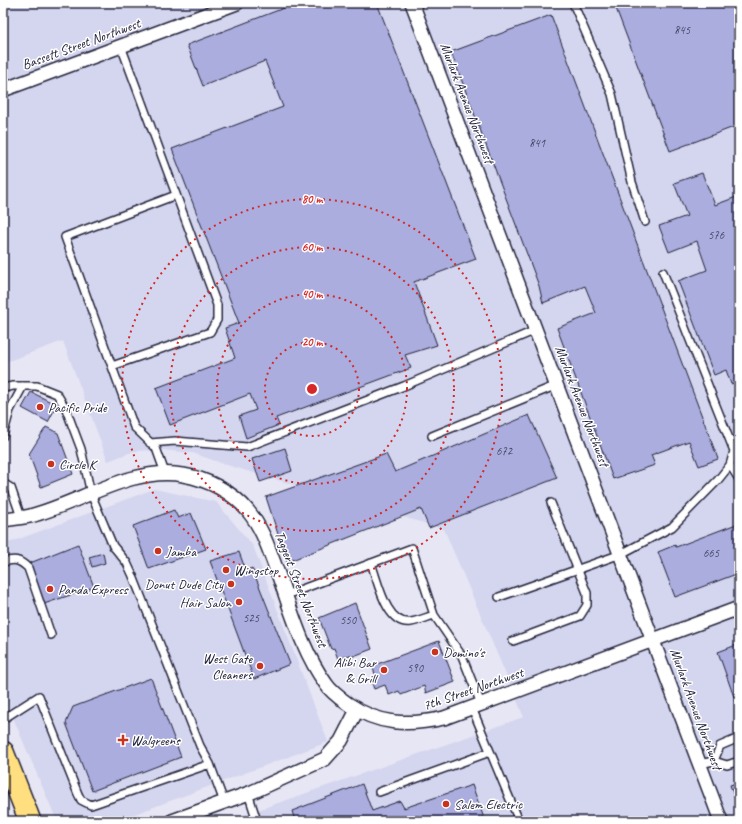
<svg xmlns="http://www.w3.org/2000/svg" width="742" height="824" font-family="Caveat,sans-serif">
	<style>
		.built { fill: #d4d5ee }
		.building { fill: #abadde; stroke: #22223b }
		.lines { fill: none; stroke-linecap: round; stroke-linejoin: round }
		.lane-casing { stroke: #22223b; stroke-width: 10 }
		.street-casing { stroke: #22223b; stroke-width: 16 }
		.primary-casing { stroke: #22223b; stroke-width: 24 }
		.lane { stroke: #fff; stroke-width: 7 }
		.street { stroke: #fff; stroke-width: 13 }
		.primary { stroke: #ffdf80; stroke-width: 21 }
		.ring { fill: none; stroke: #d62828; stroke-width: 2; stroke-dasharray: 2 4 }
		.poi-dot { fill: #c8321e; stroke: #fff; stroke-width: 1.5 }
		.labels { text-anchor: middle; dominant-baseline: central; stroke-width: 3; stroke-linejoin: round; paint-order: stroke }
		.number-label { font-size: 12px; fill: #444564 }
		.street-label { font-size: 14px; fill: #22223b; stroke: #fff }
		.poi-label { font-size: 14px; fill: #22223b; stroke: #fff; text-anchor: start }
		.centre { fill: #d62828; stroke: #fff; stroke-width: 2 }
		.ring-label { font-size: 12px; text-anchor: middle; font-weight: bold; fill: #d62828; stroke: #fff; stroke-width: 3; stroke-linejoin: round; paint-order: stroke }
	</style>
	<rect width="100%" height="100%" fill="#e6e6f5"/>
	<filter id="ink" filterUnits="userSpaceOnUse"><feTurbulence type="fractalNoise" baseFrequency=".025" numOctaves="2"/><feDisplacementMap in="SourceGraphic" scale="8" xChannelSelector="R" yChannelSelector="G"/><feConvolveMatrix kernelMatrix="1 2 1 2 8 2 1 2 1" color-interpolation-filters="sRGB"/></filter>
	<g filter="url(#ink)">
		<path class="built" d="M 3,3 L 739,3 L 739,821 L 227,821 L 524,717 L 444,529 L 227,465 L 193,453 L 163,450 L 134,451 L 108,461 L 63,341 L 3,363 Z
			M 154,489 L 216,502 L 253,546 L 328,742 L 116,821 L 57,821 L 3,694 L 3,545 Z"/>
		<path class="building" d="M 297,3 L 377,3 L 476,259 L 414,282 L 437,345 L 405,355 L 411,368 L 276,418 L 279,425 L 246,438 L 239,416 L 256,410 L 250,394 L 170,425 L 156,388 L 235,358 L 225,328 L 239,323 L 172,149 L 283,107 L 265,61 L 203,86 L 187,45 Z
			M 614,3 L 739,3 L 739,125 L 670,151 Z
			M 551,15 L 718,459 L 699,466 L 689,441 L 651,455 L 655,465 L 613,479 L 557,328 L 596,313 L 585,286 L 543,303 L 539,286 L 451,52 Z
			M 702,173 L 715,205 L 739,196 L 739,381 L 731,384 L 726,370 L 714,375 L 678,281 L 707,270 L 697,241 L 669,252 L 659,226 L 687,216 L 674,183 Z
			M 31,392 L 57,405 L 48,422 L 22,408 Z
			M 529,415 L 557,478 L 429,528 L 421,509 L 287,562 L 266,497 L 386,454 L 395,472 Z
			M 46,427 L 58,433 L 73,474 L 41,487 L 29,454 Z
			M 285,448 L 292,471 L 260,482 L 252,459 Z
			M 174,510 L 178,518 L 191,513 L 206,549 L 149,569 L 133,526 Z
			M 739,523 L 739,573 L 675,597 L 658,552 L 675,545 L 676,547 Z
			M 78,544 L 94,587 L 44,604 L 30,563 Z
			M 239,552 L 246,571 L 252,568 L 290,664 L 254,679 L 210,561 Z
			M 103,553 L 105,563 L 92,567 L 89,557 Z
			M 355,603 L 372,649 L 351,657 L 350,655 L 338,659 L 334,648 L 331,649 L 319,618 Z
			M 439,641 L 455,682 L 426,693 L 424,686 L 401,695 L 399,691 L 389,695 L 385,685 L 374,689 L 371,681 L 377,679 L 372,666 Z
			M 739,644 L 739,711 L 718,652 Z
			M 151,678 L 181,757 L 92,791 L 66,723 L 73,707 Z
			M 739,782 L 739,810 L 730,785 Z
			M 362,784 L 372,811 L 400,801 L 404,808 L 472,785 L 485,821 L 295,821 L 292,811 Z"/>
		<g class="lines">
			<g class="lane-casing">
				<path id="lane" d="M 573,3 L 612,94 L 632,182 L 645,222
					M 112,366 L 210,332 L 217,320 L 217,305 L 121,46
					M 3,388 L 13,386 L 37,386 L 57,394 L 66,409 L 81,449 L 91,494 L 113,546 L 127,563 L 133,576 L 200,746 L 210,764 L 224,802
					M 3,436 L 10,410 L 23,386
					M 432,436 L 557,385
					M 150,443 L 175,441 L 247,447 L 404,386 L 536,330
					M 730,465 L 739,479
					M 165,473 L 156,448 L 134,427 L 65,237 L 176,195
					M 3,483 L 11,488 L 21,517
					M 3,562 C 14,559 19,559 28,568 L 51,635
					M 371,563 C 378,581 386,626 411,622 C 419,621 427,617 434,615
					M 286,595 L 412,548 L 434,615 L 462,656 L 481,704
					M 499,597 L 621,554 L 672,527 L 718,480 L 730,465 L 734,451 L 663,272
					M 513,641 L 580,616 L 587,605 L 587,593 L 551,503
					M 472,708 L 519,821
					M 3,719 L 39,696 L 78,794 L 81,800 L 91,805 L 210,764
					M 714,761 L 720,746 L 739,738
					M 699,764 L 714,761 L 727,765 L 739,761
					M 379,792 L 490,752
					M 248,793 L 257,821"/>
			</g>
			<g class="street-casing">
				<path id="street" d="M 412,3 L 721,821
					M 3,90 L 237,3
					M 3,520 C 12,519 21,518 30,516 C 78,504 133,465 183,475 C 207,479 233,492 248,511 C 263,529 269,550 277,571 C 291,609 302,651 326,684 C 331,692 341,699 348,704 C 379,725 408,726 444,718 L 739,608
					M 172,821 L 252,792 L 325,759 L 341,741 L 357,710"/>
			</g>
			<g class="primary-casing">
				<path id="primary" d="M 3,752 L 30,821"/>
			</g>
			<use href="#lane" class="lane"/>
			<use href="#street" class="street"/>
			<use href="#primary" class="primary"/>
		</g>
	</g>
	<g class="ring">
		<circle cx="312" cy="389" r="47"/>
		<circle cx="312" cy="389" r="95"/>
		<circle cx="312" cy="389" r="142"/>
		<circle cx="312" cy="389" r="190"/>
	</g>
	<g class="poi-dot">
		<circle cx="40" cy="407" r="4"/>
		<circle cx="51" cy="464" r="4"/>
		<circle cx="158" cy="551" r="4"/>
		<circle cx="226" cy="570" r="4"/>
		<circle cx="231" cy="584" r="4"/>
		<circle cx="50" cy="589" r="4"/>
		<circle cx="239" cy="602" r="4"/>
		<circle cx="435" cy="652" r="4"/>
		<circle cx="260" cy="666" r="4"/>
		<circle cx="384" cy="670" r="4"/>
		<path d="M121 734h4v4h4v4h-4v4h-4v-4h-4v-4h4z"/>
		<circle cx="446" cy="804" r="4"/>
	</g>
	<g class="labels">
		<g class="number-label">
			<text x="682" y="30">845</text>
			<text x="537" y="143">841</text>
			<text x="716" y="235">576</text>
			<text x="504" y="451">672</text>
			<text x="711" y="553">665</text>
			<text x="251" y="618">525</text>
			<text x="348" y="620">550</text>
			<text x="415" y="668">590</text>
		</g>
		<g class="street-label">
			<text transform="translate(81 44) rotate(-20)">Bassett Street Northwest</text>
			<text transform="translate(467 103) rotate(69)">Murlark Avenue Northwest</text>
			<text transform="translate(582 406) rotate(69)">Murlark Avenue Northwest</text>
			<text transform="translate(301 589) rotate(69)">Taggert Street Northwest</text>
			<text transform="translate(473 689) rotate(-19)">7th Street Northwest</text>
			<text transform="translate(696 709) rotate(70)">Murlark Avenue Northwest</text>
		</g>
		<g class="poi-label">
			<text x="48" y="407">Pacific Pride</text>
			<text x="59" y="464">Circle K</text>
			<text x="166" y="551">Jamba</text>
			<text x="234" y="570">Wingstop</text>
			<text x="223" y="584" text-anchor="end">Donut Dude City</text>
			<text x="58" y="589">Panda Express</text>
			<text x="231" y="602" text-anchor="end">Hair Salon</text>
			<text x="443" y="652">Domino's</text>
			<text x="252" y="658" text-anchor="end">West Gate<tspan x="252" dy="16">Cleaners</tspan></text>
			<text x="376" y="662" text-anchor="end">Alibi Bar<tspan x="376" dy="16">&amp; Grill</tspan></text>
			<text x="131" y="740">Walgreens</text>
			<text x="454" y="804">Salem Electric</text>
		</g>
	</g>
	<circle cx="312" cy="389" r="6" class="centre"/>
	<g class="ring-label">
		<text x="312" y="203">80 m</text>
		<text x="312" y="251">60 m</text>
		<text x="312" y="298">40 m</text>
		<text x="312" y="346">20 m</text>
	</g>
	<rect width="742" height="824" fill="none" stroke="#fff" stroke-width="16"/>
	<rect x="8" y="8" width="726" height="808" fill="none" stroke="#22223b" stroke-width="1.5" filter="url(#ink)"/>
</svg>
